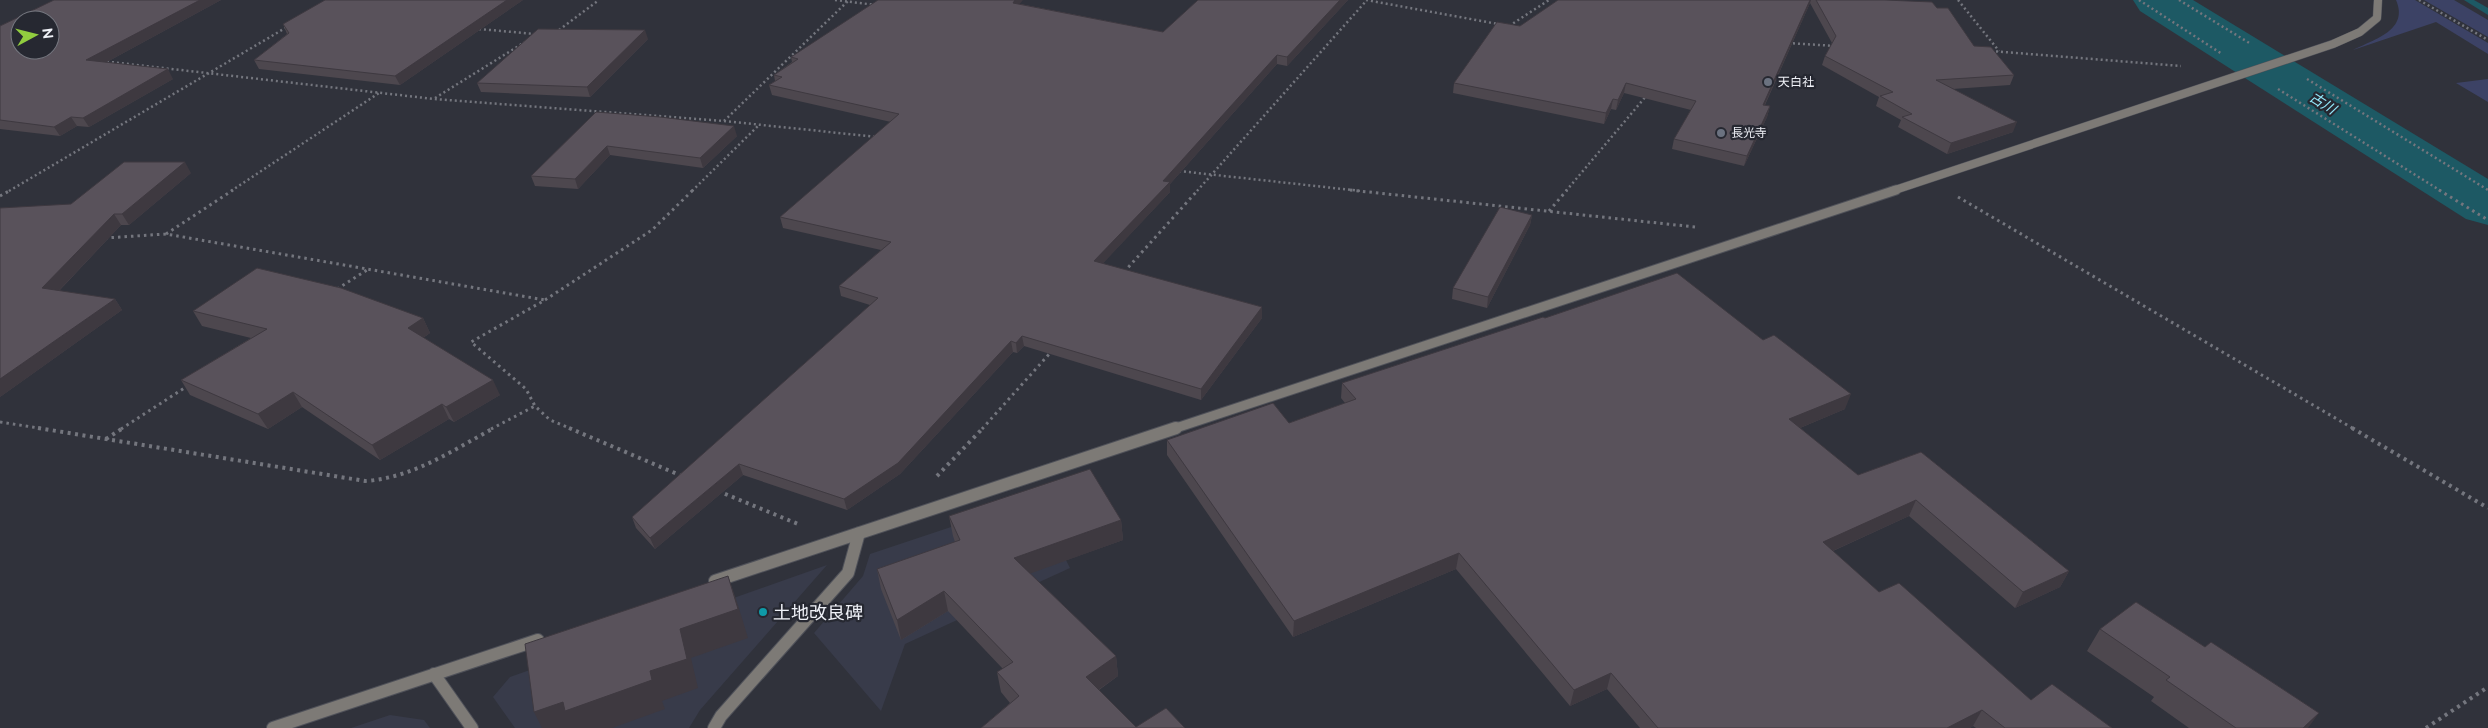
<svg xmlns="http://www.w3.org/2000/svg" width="2488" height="728" font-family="Raleway,'Noto Sans JP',sans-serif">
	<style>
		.built { fill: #383b4a }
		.green { fill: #3c4265 }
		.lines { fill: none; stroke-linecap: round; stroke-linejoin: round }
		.stream { fill: #1d5964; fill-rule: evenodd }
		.river { fill: #1d5964; fill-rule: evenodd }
		.minor-far2-casing { stroke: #4f5159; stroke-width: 9 }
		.minor-far1-casing { stroke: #4f5159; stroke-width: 11 }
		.minor-casing { stroke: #4f5159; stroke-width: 14 }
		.path-far2 { stroke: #74767e; stroke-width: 2.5; stroke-dasharray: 2 3; stroke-linecap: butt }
		.path-far1 { stroke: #74767e; stroke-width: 3; stroke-dasharray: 2.5 4; stroke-linecap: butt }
		.path { stroke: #74767e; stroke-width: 4; stroke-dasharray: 3 4.5; stroke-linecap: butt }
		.minor-far2 { stroke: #7d7a76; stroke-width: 8 }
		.minor-far1 { stroke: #7d7a76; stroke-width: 9 }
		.minor { stroke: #7d7a76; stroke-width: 12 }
		.wall { fill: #4d474e }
		.shaded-wall { fill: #3e3940 }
		.building { fill: #59525b; stroke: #3e3940; fill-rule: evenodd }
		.worship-dot { fill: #6b7280; stroke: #262831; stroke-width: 2 }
		.culture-dot { fill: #0f9aa8; stroke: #262831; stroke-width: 2 }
		.labels { text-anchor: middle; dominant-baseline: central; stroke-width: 4.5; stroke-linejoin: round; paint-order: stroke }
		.far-poi-label { font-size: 12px; fill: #eff1f7; stroke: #262831; text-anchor: start }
		.far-water-label { font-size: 14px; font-style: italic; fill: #93e9fb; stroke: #262831 }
		.near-poi-label { font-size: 18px; fill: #eff1f7; stroke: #262831; text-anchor: start }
	</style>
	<rect width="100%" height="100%" fill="#30323b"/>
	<path class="built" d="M 1035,499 L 1070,568 L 905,644 L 881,711 L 814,633 L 863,576 L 870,554 Z
		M 827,565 L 700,710 L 689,728 L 515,728 L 493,697 L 510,677 Z
		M 390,715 L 424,720 L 430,728 L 351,728 Z"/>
	<path class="green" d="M 2396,0 L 2415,0 L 2488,43 L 2488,54 L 2436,22 L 2353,50 C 2375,39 2409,30 2396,0 Z
		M 2424,0 L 2454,0 L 2488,20 L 2488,37 Z
		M 2488,79 L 2488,102 L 2456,83 Z"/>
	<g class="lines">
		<path class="stream" d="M 2464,0 L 2474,0 L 2488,8 L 2488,15 Z"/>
		<path class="river" d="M 2133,0 L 2193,0 L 2488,179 L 2488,225 L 2466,219 L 2140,11 Z"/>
		<g class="minor-far2-casing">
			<path id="minor-far2" d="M 1892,191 L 2333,44 L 2360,32 L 2377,18 L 2378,0"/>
		</g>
		<g class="minor-far1-casing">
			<path id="minor-far1" d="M 1173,429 L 1896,190"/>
		</g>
		<g class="minor-casing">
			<path id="minor" d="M 715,581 L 1176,428
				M 434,674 L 472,728
				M 273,728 L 538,640
				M 714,728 L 721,716 L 848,573 L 859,533"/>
		</g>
		<path class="path-far2" d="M 835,0 L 876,5
			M 1366,0 L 1498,24
			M 1958,0 L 1999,51
			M 2139,0 L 2222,54
			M 2179,0 L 2251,44
			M 2419,0 L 2488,40
			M 1509,26 L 1549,0
			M 479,29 L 535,34
			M 559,30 L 599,0
			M 1788,43 L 1835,46
			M 1991,51 L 2181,66
			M 102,61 L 434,99 L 724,121 L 877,137
			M 2307,79 L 2488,190
			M 2278,89 L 2441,191
			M 435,98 L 525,42
			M 724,121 L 849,0
			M 1179,171 L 1361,191
			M 9,191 L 287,27
			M 231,191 L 379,93
			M 692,191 L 758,126
			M 1197,191 L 1367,0
			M 1566,191 L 1647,95"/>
		<path class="path-far1" d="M 1350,190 L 1695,227
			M 2439,190 L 2488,220
			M 0,196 L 11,190
			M 1958,197 L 2354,429
			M 1549,211 L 1567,190
			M 166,234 L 233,190
			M 105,238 L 166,234 L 545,300
			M 1124,272 L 1198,190
			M 337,289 L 367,270
			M 0,422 L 45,429
			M 121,429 L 189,385
			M 491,429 L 535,406
			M 572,429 L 550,420 L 535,406 L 526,389 L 471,342 L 545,300 L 652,230 L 693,190
			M 982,429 L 1051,352"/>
		<path class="path" d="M 38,428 L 365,481 C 413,478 453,450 494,428
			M 569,428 L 682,476
			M 2352,428 L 2488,508
			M 106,439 L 123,428
			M 937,476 L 983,428
			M 718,491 L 798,524
			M 2426,728 L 2488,687"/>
		<use href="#minor-far2" class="minor-far2"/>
		<use href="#minor-far1" class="minor-far1"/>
		<use href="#minor" class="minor"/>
	</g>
	<path class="wall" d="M 54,0 L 221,0 L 105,63 L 173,79 L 89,127 L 77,126 L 60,136 L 0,129 L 0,26 Z
		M 523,0 L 400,85 L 259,69 L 254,60 L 287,34 L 283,24 Z
		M 1198,0 L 1348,0 L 1287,66 L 1277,64 L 1170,184 L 1170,192 L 1102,264 L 1262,307 L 1262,318 L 1201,400 L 1024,346 L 1017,353 L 1013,352 L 900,474 L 847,510 L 743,475 L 655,549 L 636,528 L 632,517 L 870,305 L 841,296 L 839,286 L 881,250 L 783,228 L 780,217 L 891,122 L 772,95 L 769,85 L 775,81 L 774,75 L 792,62 L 791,57 L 1020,4 L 1163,32 Z
		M 1558,0 L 1886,0 L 1937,8 L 1974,46 L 2014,75 L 2010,85 L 1953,89 L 2013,132 L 1947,154 L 1898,127 L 1901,120 L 1876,106 L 1879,97 L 1822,65 L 1825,56 L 1832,43 L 1810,3 L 1765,105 L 1770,106 L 1767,117 L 1744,166 L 1672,149 L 1674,139 L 1691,110 L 1624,93 L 1616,110 L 1611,109 L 1604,124 L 1453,93 L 1454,83 L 1520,26 Z
		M 648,39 L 590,97 L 481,92 L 477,83 Z
		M 596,112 L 737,136 L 703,168 L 610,155 L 578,189 L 535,186 L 531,176 Z
		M 191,173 L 129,225 L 121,225 L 59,291 L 115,299 L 122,310 L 0,397 L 71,204 Z
		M 1532,215 L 1530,225 L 1487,308 L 1452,299 L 1453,288 Z
		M 193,311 L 423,318 L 430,333 L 423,338 L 500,395 L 454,422 L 449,419 L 380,460 L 302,407 L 268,429 L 190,395 L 181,380 L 251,338 L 202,326 Z
		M 1545,318 L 1845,409 L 1800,428 L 1858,475 L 1921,452 L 2069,571 L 2060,587 L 2015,608 L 1909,516 L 1833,551 L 1879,592 L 2031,700 L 2112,728 L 1976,728 L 1973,726 L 1970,728 L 1640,728 L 1607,689 L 1570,706 L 1456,569 L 1293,637 L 1167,455 L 1167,440 L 1289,423 L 1345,403 L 1341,398 L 1342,383 Z
		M 949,516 L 1121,520 L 1123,540 L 1030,573 L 1116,656 L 1118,676 L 1099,690 L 1136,727 L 1185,728 L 981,728 L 1010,703 L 1001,692 L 997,672 L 1003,669 L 948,611 L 901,640 L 881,589 L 877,569 L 955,542 L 953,536 Z
		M 2100,629 L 2308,728 L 2189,728 L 2151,701 L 2154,697 L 2087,651 Z"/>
	<path class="shaded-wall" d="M 200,0 L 221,0 L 92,70 L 86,60 Z
		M 507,0 L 523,0 L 400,85 L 395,76 Z
		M 1015,0 L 1023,0 L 1014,11 L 1013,3 Z
		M 1340,0 L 1348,0 L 1287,66 L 1287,57 Z
		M 1810,0 L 1811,0 L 1810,3 L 1760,115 L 1763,105 Z
		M 645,30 L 648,39 L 590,97 L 587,87 Z
		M 1277,55 L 1277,64 L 1170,184 L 1170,192 L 1095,272 L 1094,261 L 1163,181 Z
		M 168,69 L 173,79 L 89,127 L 83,118 Z
		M 1626,83 L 1624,93 L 1616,110 L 1618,100 Z
		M 1613,99 L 1611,109 L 1604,124 L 1606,113 Z
		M 1770,106 L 1767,117 L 1744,166 L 1747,156 Z
		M 71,117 L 77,126 L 60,136 L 54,127 Z
		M 2017,122 L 2013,132 L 1947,154 L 1951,143 Z
		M 734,126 L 737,136 L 703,168 L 700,158 Z
		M 607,146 L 610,155 L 578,189 L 575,179 Z
		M 185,162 L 191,173 L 129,225 L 122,214 Z
		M 114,214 L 121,225 L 50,300 L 42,288 Z
		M 1532,215 L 1530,225 L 1487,308 L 1488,297 Z
		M 115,299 L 122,310 L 0,397 L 0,379 Z
		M 1262,307 L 1262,318 L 1201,400 L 1201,389 Z
		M 423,318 L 430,333 L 415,343 L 408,328 Z
		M 1022,336 L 1024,346 L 1017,353 L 1016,343 Z
		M 1011,341 L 1013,352 L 900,474 L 847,510 L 844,499 Z
		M 493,380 L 500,395 L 454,422 L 446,407 Z
		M 293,392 L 302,407 L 268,429 L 258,414 Z
		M 1851,394 L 1845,409 L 1783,435 L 1789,419 Z
		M 442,404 L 449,419 L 380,460 L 372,445 Z
		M 739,464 L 743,475 L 655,549 L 650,538 Z
		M 1916,500 L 1909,516 L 1817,558 L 1823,542 Z
		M 1121,520 L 1123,540 L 1018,578 L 1014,558 Z
		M 1459,553 L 1456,569 L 1293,637 L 1294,621 Z
		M 2069,571 L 2060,587 L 2015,608 L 2023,592 Z
		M 728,576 L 738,605 L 748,638 L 691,658 L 698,688 L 662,701 L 665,709 L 612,728 L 542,728 L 534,712 L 650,671 L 680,629 Z
		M 944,591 L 948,611 L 901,640 L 897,620 Z
		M 1116,656 L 1118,676 L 1088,697 L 1086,677 Z
		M 1611,673 L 1607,689 L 1570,706 L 1574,690 Z
		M 1982,710 L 1973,726 L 1970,728 L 1947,728 Z
		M 2319,713 L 2308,728 L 2303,728 Z"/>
	<path class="building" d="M 54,0 L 200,0 L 86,60 L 168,69 L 83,118 L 71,117 L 54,127 L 0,120 L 0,26 ZM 20,20 L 50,20 L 50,50 L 20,50 Z
		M 325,0 L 507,0 L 395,76 L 254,60 L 289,33 L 283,24 Z
		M 878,0 L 1015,0 L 1013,3 L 1163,32 L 1198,0 L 1340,0 L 1287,57 L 1277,55 L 1163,181 L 1170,182 L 1094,261 L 1262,307 L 1201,389 L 1022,336 L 1016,343 L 1011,341 L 898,463 L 844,499 L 739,464 L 650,538 L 632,517 L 878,298 L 839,286 L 891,242 L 780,217 L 899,114 L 769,85 L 782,77 L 774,75 L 798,59 L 791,57 Z
		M 1558,0 L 1810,0 L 1763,105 L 1770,106 L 1747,156 L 1674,139 L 1696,101 L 1626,83 L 1618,100 L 1613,99 L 1606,113 L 1454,83 L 1497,22 L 1520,26 Z
		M 1816,0 L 1885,0 L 1932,2 L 1937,8 L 1948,8 L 1974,46 L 1991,47 L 2014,75 L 1936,80 L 2017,122 L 1951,143 L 1902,117 L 1912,114 L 1880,96 L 1893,92 L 1825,56 L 1836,36 Z
		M 538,29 L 645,30 L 587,87 L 477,83 Z
		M 596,112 L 660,117 L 734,126 L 700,158 L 607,146 L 575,179 L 531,176 Z
		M 124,162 L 185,162 L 122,214 L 114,214 L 42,288 L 115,299 L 0,379 L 0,208 L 71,204 Z
		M 1500,207 L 1532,215 L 1488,297 L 1453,288 Z
		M 257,268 L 341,288 L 423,318 L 408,328 L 493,380 L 446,407 L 442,404 L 372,445 L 293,392 L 258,414 L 181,380 L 267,329 L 193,311 Z
		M 1677,273 L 1763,340 L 1774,335 L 1851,394 L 1789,419 L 1858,475 L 1921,452 L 2069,571 L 2023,592 L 1916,500 L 1823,542 L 1879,592 L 1899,583 L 2031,700 L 2052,684 L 2112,728 L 2005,728 L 1982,710 L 1947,728 L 1658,728 L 1611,673 L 1574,690 L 1459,553 L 1294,621 L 1167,440 L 1273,403 L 1289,423 L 1356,399 L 1342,383 L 1543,317 L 1545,318 Z
		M 1090,469 L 1121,520 L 1014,558 L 1116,656 L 1086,677 L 1136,727 L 1166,708 L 1185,728 L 981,728 L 1019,696 L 997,672 L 1013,662 L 944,591 L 897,620 L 877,569 L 960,540 L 949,516 Z
		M 728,576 L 738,609 L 680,629 L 687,659 L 650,671 L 652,680 L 565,711 L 563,702 L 534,712 L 525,644 Z
		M 2136,602 L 2205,647 L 2211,642 L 2319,713 L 2303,728 L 2236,728 L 2166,680 L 2170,677 L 2100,629 Z"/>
	<g class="worship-dot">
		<circle cx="1768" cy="82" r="5"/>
		<circle cx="1721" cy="133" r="5"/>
	</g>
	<circle class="culture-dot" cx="763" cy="612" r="5"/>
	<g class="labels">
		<g class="far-poi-label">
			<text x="1778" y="82">天白社</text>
			<text x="1731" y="133">長光寺</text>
		</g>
		<g class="far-water-label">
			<text transform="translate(2323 103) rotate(32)">古川</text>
		</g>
		<g class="near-poi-label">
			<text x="773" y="612">土地改良碑</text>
		</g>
	</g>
	<g transform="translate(35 35) rotate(83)"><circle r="24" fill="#262831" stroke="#767880"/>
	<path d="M0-4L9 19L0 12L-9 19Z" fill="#91cd3f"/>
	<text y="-8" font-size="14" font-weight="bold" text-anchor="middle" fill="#eff1f7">N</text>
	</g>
</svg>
